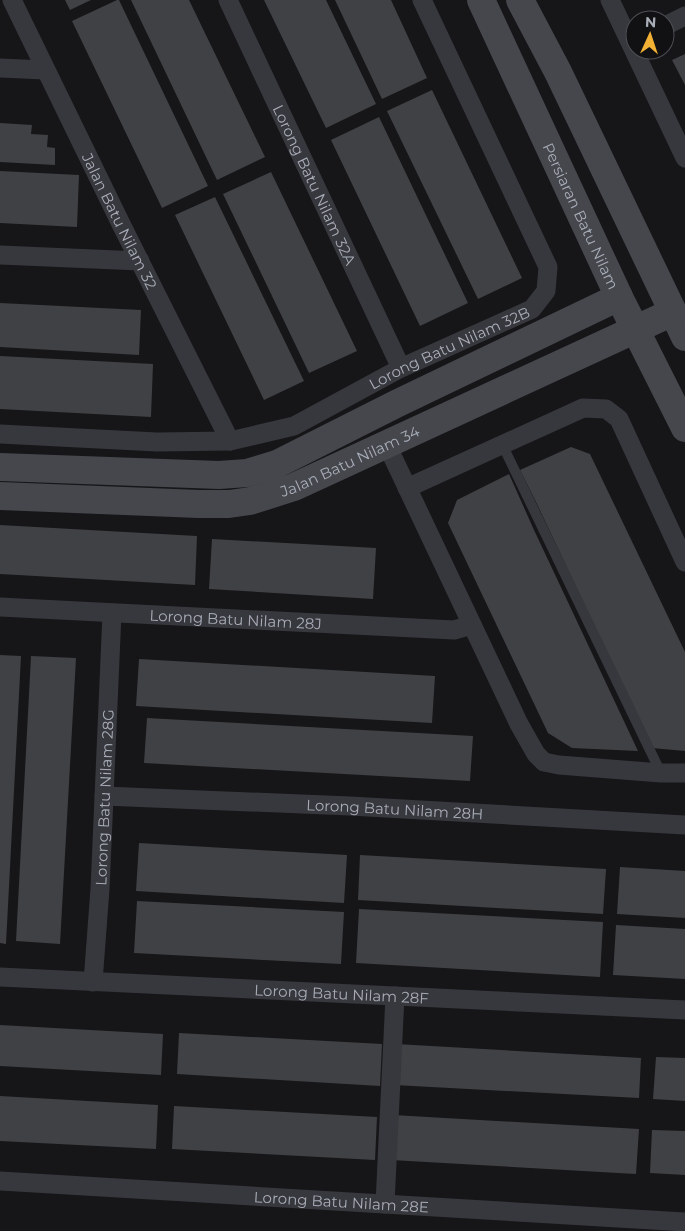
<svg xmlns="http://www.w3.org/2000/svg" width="685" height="1231" font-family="Montserrat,sans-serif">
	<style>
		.building { fill: #404145 }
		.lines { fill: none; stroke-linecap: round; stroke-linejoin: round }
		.lane { stroke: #37383d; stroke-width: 10 }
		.street { stroke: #37383d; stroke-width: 19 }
		.secondary { stroke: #45474d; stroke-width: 28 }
		.labels { text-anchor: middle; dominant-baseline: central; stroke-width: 4.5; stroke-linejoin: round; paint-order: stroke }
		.street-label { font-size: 15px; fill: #a8adb8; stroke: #111113 }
	</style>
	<rect width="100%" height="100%" fill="#161618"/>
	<path class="building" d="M 65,0 L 91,0 L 70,10 Z
		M 117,0 L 119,0 L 208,186 L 162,208 L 72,21 Z
		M 131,0 L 189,0 L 265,157 L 217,180 Z
		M 264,0 L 326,0 L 376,104 L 326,128 Z
		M 335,0 L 391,0 L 427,78 L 382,99 Z
		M 685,54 L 685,85 L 672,60 Z
		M 432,90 L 522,278 L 478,299 L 387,111 Z
		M 379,117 L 468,303 L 420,326 L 331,140 Z
		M 0,123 L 32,125 L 31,134 L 48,135 L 47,147 L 55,148 L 55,165 L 0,162 Z
		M 0,171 L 79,175 L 77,227 L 0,223 Z
		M 271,172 L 357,351 L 309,373 L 223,194 Z
		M 215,197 L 304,381 L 264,400 L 175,215 Z
		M 0,303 L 141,310 L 139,355 L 0,347 Z
		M 0,356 L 153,364 L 151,417 L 0,409 Z
		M 571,447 L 590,454 L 685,652 L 685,751 L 652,748 L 537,504 L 520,470 Z
		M 509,474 L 534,530 L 638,751 L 572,748 L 548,733 L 448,523 L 457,500 Z
		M 0,525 L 197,536 L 195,585 L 0,574 Z
		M 212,539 L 376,548 L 373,599 L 209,589 Z
		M 0,655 L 21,656 L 6,944 L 0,943 Z
		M 31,656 L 76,658 L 60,944 L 16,941 Z
		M 139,659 L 435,676 L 432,723 L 136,706 Z
		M 147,718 L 473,736 L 470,781 L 144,763 Z
		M 139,843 L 347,855 L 344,903 L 136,891 Z
		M 360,855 L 606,869 L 603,914 L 358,900 Z
		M 620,867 L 685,871 L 685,918 L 617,914 Z
		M 137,901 L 344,912 L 341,964 L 134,953 Z
		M 359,909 L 603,922 L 600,977 L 356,963 Z
		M 616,925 L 685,929 L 685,979 L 613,975 Z
		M 0,1025 L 163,1034 L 161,1075 L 0,1066 Z
		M 179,1033 L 382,1044 L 380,1086 L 177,1074 Z
		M 396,1044 L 641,1058 L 639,1098 L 394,1085 Z
		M 656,1057 L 685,1058 L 685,1101 L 653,1099 Z
		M 0,1096 L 158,1105 L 156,1149 L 0,1141 Z
		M 174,1106 L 377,1117 L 375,1160 L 172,1149 Z
		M 393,1115 L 639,1129 L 636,1174 L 391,1160 Z
		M 652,1130 L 685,1131 L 685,1175 L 650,1173 Z"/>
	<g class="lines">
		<path class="lane" d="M 502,444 L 661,773"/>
		<g class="street">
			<path id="s1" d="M 12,0 L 121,224 L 230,441"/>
			<path id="s2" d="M 228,0 L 401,368"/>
			<path d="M 610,0 L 685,158"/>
			<path d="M 665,26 L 685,16"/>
			<path d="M 0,68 L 45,70"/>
			<path d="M 0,255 L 140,261"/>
			<path id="s3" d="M 0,434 L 157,442 L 230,441 L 294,426 L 401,368 L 532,309 L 546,291 L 548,267 L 422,0"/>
			<path d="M 387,445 L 519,724 L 536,754 L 544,762 L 559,765 L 661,773 L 685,773"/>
			<path d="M 407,488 L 583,408 L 606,409 L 619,419 L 685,562"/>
			<path id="s4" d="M 0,607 L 454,630 L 472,625"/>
			<path id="s5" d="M 104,796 L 350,806 L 685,825"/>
			<path id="s6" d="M 0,977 L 685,1010"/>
			<path id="s7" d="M 93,982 L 100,889 L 112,613"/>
			<path id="s8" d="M 0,1181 L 685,1222"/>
			<path d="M 385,1204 L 395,996"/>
		</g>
		<g class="secondary">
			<path id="s9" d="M 481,0 L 619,297 L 685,428"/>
			<path d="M 520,0 L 558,72 L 685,337"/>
			<path d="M 0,467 L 219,475 L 247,473 L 277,464 L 398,403 L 619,297"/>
			<path id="s10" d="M 0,496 L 199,504 L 229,504 L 250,501 L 294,487 L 673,312"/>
		</g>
	</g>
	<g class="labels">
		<g class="street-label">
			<text stroke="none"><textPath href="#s2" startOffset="204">Lorong Batu Nilam 32A</textPath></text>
			<text stroke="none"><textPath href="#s9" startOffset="238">Persiaran Batu Nilam</textPath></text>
			<text stroke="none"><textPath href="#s1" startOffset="246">Jalan Batu Nilam 32</textPath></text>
			<text stroke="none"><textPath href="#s3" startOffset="470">Lorong Batu Nilam 32B</textPath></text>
			<text stroke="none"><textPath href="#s10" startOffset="358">Jalan Batu Nilam 34</textPath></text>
			<text stroke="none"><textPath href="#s4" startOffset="236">Lorong Batu Nilam 28J</textPath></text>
			<text stroke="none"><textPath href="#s7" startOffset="185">Lorong Batu Nilam 28G</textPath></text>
			<text stroke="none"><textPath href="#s5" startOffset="291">Lorong Batu Nilam 28H</textPath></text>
			<text stroke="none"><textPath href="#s6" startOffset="342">Lorong Batu Nilam 28F</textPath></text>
			<text stroke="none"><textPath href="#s8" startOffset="342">Lorong Batu Nilam 28E</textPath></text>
		</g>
	</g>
	<g transform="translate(650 35) rotate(3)"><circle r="24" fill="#111113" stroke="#4d4f55"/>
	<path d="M0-4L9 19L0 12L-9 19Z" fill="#f2b134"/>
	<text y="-8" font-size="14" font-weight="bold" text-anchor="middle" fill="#a8adb8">N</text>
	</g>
</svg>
